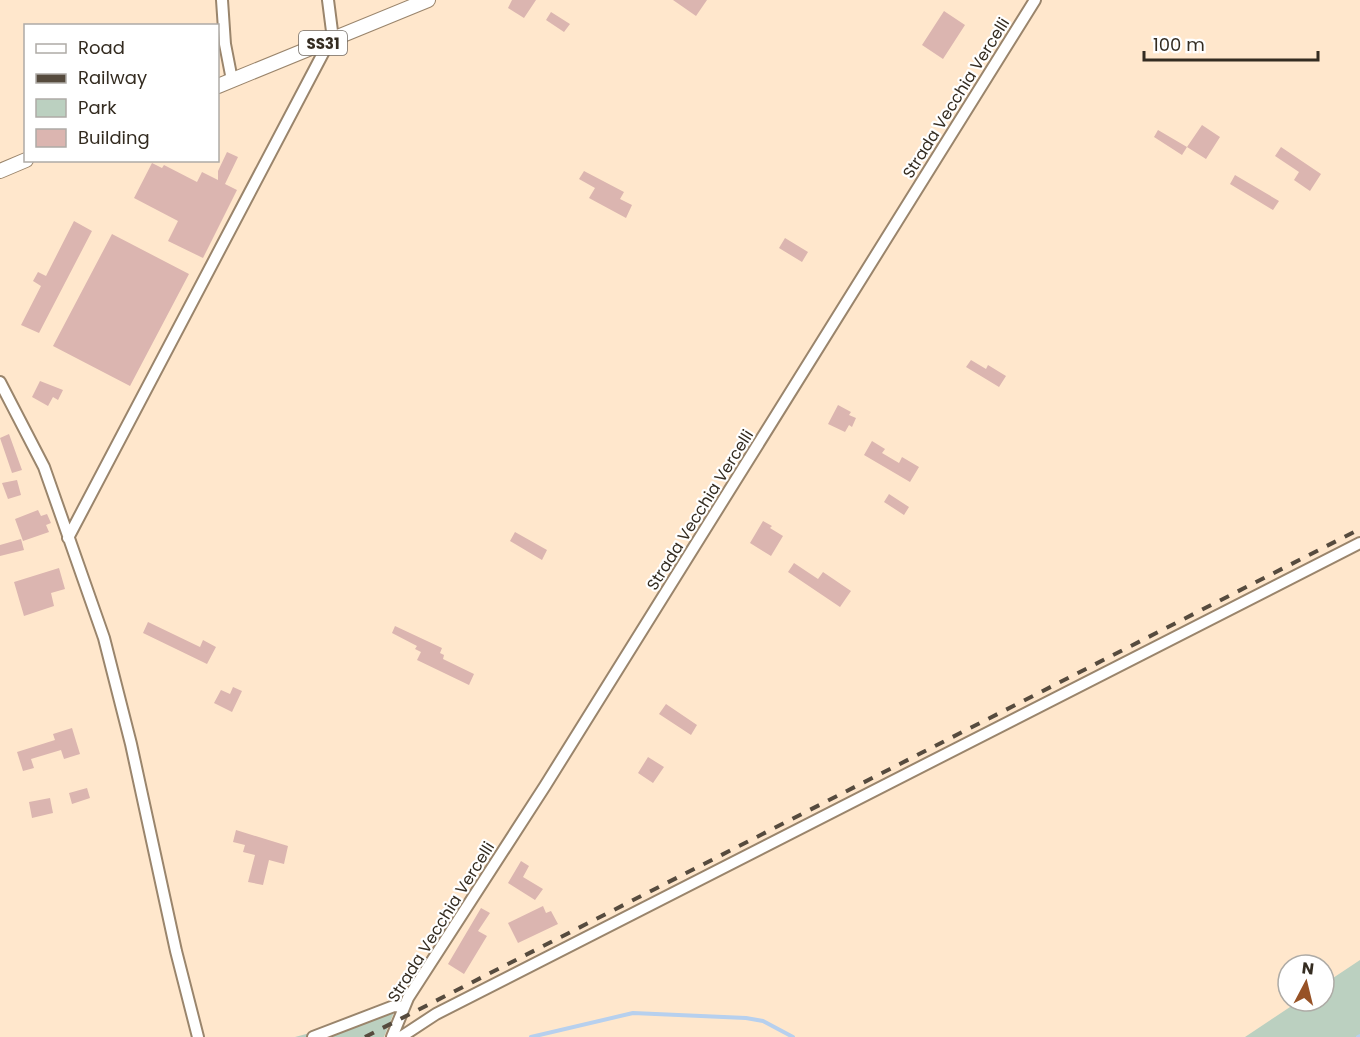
<svg xmlns="http://www.w3.org/2000/svg" width="1360" height="1037" font-family="Poppins,sans-serif">
	<style>
		.green { fill: #bbd0c0 }
		.lines { fill: none; stroke-linecap: round; stroke-linejoin: round }
		.stream { stroke: #b7d0ee; stroke-width: 4 }
		.building { fill: #dbb5b0 }
		.minor-casing { stroke: #9a856c; stroke-width: 14 }
		.major-casing { stroke: #9a856c; stroke-width: 16 }
		.minor { stroke: #fff; stroke-width: 10 }
		.major { stroke: #fff; stroke-width: 14 }
		.rail { stroke: #564b3e; stroke-width: 4; stroke-dasharray: 10 10; stroke-linecap: butt }
		.labels { text-anchor: middle; dominant-baseline: central; stroke-width: 4.5; stroke-linejoin: round; paint-order: stroke }
		.shield { fill: #fff; stroke: #716b64; stroke-width: 1.5 }
		.shield-label { font-size: 15px; font-weight: bold; fill: #342c21 }
		.street-label { font-size: 16px; fill: #342c21; stroke: #fff }
	</style>
	<rect width="100%" height="100%" fill="#ffe7cc"/>
	<path class="green" d="M 1360,960 L 1360,1037 L 1245,1037 L 1299,1001 L 1324,1001 L 1324,984 Z
		M 395,1010 L 384,1037 L 295,1037 Z"/>
	<g class="lines">
		<path class="stream" d="M 531,1037 L 633,1013 L 746,1018 L 763,1021 L 793,1037
			M 1358,1037 L 1360,1036"/>
	</g>
	<path class="building" d="M 512,0 L 536,0 L 524,18 L 508,8 Z
		M 673,0 L 707,0 L 696,16 Z
		M 944,11 L 965,25 L 943,59 L 922,45 Z
		M 551,12 L 570,24 L 564,32 L 546,20 Z
		M 1202,125 L 1220,137 L 1206,159 L 1187,147 Z
		M 1158,130 L 1187,147 L 1182,155 L 1154,137 Z
		M 1281,147 L 1321,174 L 1310,191 L 1294,180 L 1299,172 L 1275,156 Z
		M 227,152 L 238,157 L 225,184 L 237,190 L 203,258 L 168,241 L 178,221 L 134,198 L 152,163 L 162,168 L 164,165 L 197,182 L 202,172 L 218,180 L 218,171 Z
		M 584,171 L 624,192 L 620,199 L 632,205 L 626,218 L 589,198 L 595,188 L 579,179 Z
		M 1235,175 L 1279,201 L 1273,210 L 1230,184 Z
		M 74,221 L 92,231 L 39,333 L 21,325 L 41,286 L 33,281 L 38,272 L 46,276 Z
		M 112,234 L 189,274 L 130,386 L 53,346 Z
		M 785,238 L 808,252 L 802,262 L 779,248 Z
		M 971,360 L 986,369 L 988,365 L 1006,376 L 999,387 L 966,367 Z
		M 40,381 L 63,390 L 58,400 L 53,397 L 48,406 L 32,397 Z
		M 838,405 L 851,412 L 849,415 L 856,418 L 852,427 L 849,425 L 845,432 L 828,424 Z
		M 9,434 L 22,470 L 12,473 L 0,438 Z
		M 872,441 L 885,449 L 882,453 L 899,463 L 902,457 L 919,467 L 910,482 L 864,455 Z
		M 17,480 L 21,495 L 8,499 L 2,483 Z
		M 889,494 L 909,507 L 904,515 L 884,502 Z
		M 38,510 L 41,516 L 47,514 L 51,523 L 46,525 L 49,532 L 23,541 L 15,519 Z
		M 763,521 L 772,526 L 770,528 L 783,536 L 771,556 L 750,543 Z
		M 515,532 L 547,550 L 542,560 L 510,541 Z
		M 21,539 L 24,550 L 0,556 L 0,545 Z
		M 794,563 L 818,579 L 823,572 L 851,591 L 840,607 L 788,572 Z
		M 59,568 L 65,589 L 51,593 L 54,606 L 24,616 L 14,582 Z
		M 148,622 L 200,647 L 203,640 L 216,647 L 207,664 L 143,633 Z
		M 395,626 L 442,648 L 440,653 L 444,655 L 443,659 L 474,674 L 469,685 L 417,660 L 421,652 L 415,649 L 417,646 L 392,633 Z
		M 233,687 L 242,691 L 232,712 L 214,703 L 221,690 L 230,694 Z
		M 666,704 L 697,725 L 691,735 L 659,714 Z
		M 72,728 L 80,754 L 64,759 L 61,750 L 31,759 L 34,768 L 23,771 L 17,752 L 55,740 L 53,734 Z
		M 648,757 L 664,767 L 653,783 L 638,773 Z
		M 87,788 L 90,798 L 72,804 L 69,793 Z
		M 50,798 L 53,813 L 32,818 L 29,802 Z
		M 236,830 L 288,846 L 284,864 L 269,860 L 263,885 L 248,882 L 255,855 L 243,852 L 245,845 L 233,842 Z
		M 521,861 L 529,866 L 523,877 L 543,889 L 535,900 L 508,883 Z
		M 543,906 L 546,913 L 551,911 L 558,924 L 518,943 L 508,923 Z
		M 481,908 L 490,913 L 478,931 L 487,936 L 464,974 L 448,964 Z"/>
	<g class="lines">
		<g class="minor-casing">
			<path id="minor" d="M 222,0 L 225,44 L 232,80
				M 328,0 L 333,39
				M 0,382 L 44,467 L 104,638 L 131,744 L 176,951 L 198,1037
				M 68,538 L 330,40
				M 313,1037 L 394,1006 L 403,1007
				M 392,1037 L 408,998 L 545,786 L 1035,0
				M 401,1037 L 436,1014 L 1360,543"/>
		</g>
		<g class="major-casing">
			<path id="major" d="M 218,86 L 428,0
				M 0,171 L 26,160"/>
		</g>
		<use href="#minor" class="minor"/>
		<use href="#major" class="major"/>
		<path class="rail" d="M 365,1037 L 1360,529"/>
	</g>
	<g class="labels">
		<rect class="shield" x="299" y="31" width="48" height="24" rx="4.5"/>
		<g class="shield-label">
			<text x="323" y="43">SS31</text>
		</g>
		<g class="street-label">
			<text transform="translate(956 98) rotate(-58)">Strada Vecchia Vercelli</text>
			<text transform="translate(700 510) rotate(-58)">Strada Vecchia Vercelli</text>
			<text transform="translate(441 922) rotate(-58)">Strada Vecchia Vercelli</text>
		</g>
	</g>
	<rect x="24" y="24" width="195" height="138" fill="#ffffff" stroke="#aeaba6" stroke-width="1.5"/>
	<rect x="36" y="44" width="30" height="9" fill="#ffffff" stroke="#aeaba6" stroke-width="1.5"/>
	<text x="78" y="54" font-size="18" fill="#342c21">Road</text>
	<rect x="36" y="74" width="30" height="9" fill="#564b3e" stroke="#aeaba6" stroke-width="1.5"/>
	<text x="78" y="84" font-size="18" fill="#342c21">Railway</text>
	<rect x="36" y="99" width="30" height="18" fill="#bbd0c0" stroke="#aeaba6" stroke-width="1.5"/>
	<text x="78" y="114" font-size="18" fill="#342c21">Park</text>
	<rect x="36" y="129" width="30" height="18" fill="#dbb5b0" stroke="#aeaba6" stroke-width="1.5"/>
	<text x="78" y="144" font-size="18" fill="#342c21">Building</text>
	<g transform="translate(1306 983) rotate(7)"><circle r="28" fill="#ffffff" stroke="#aeaba6" stroke-width="1.5"/>
	<path d="M0-4.5L10 22L0 15L-10 22Z" fill="#975226"/>
	<text y="-9" font-size="16" font-weight="bold" text-anchor="middle" fill="#342c21">N</text>
	</g>
	<path d="M1144 51v9h174v-9" fill="none" stroke="#342c21" stroke-width="3"/>
	<text x="1153" y="51" font-size="18" fill="#342c21" stroke="#ffffff" stroke-width="4.5" paint-order="stroke">100 m</text>
</svg>
